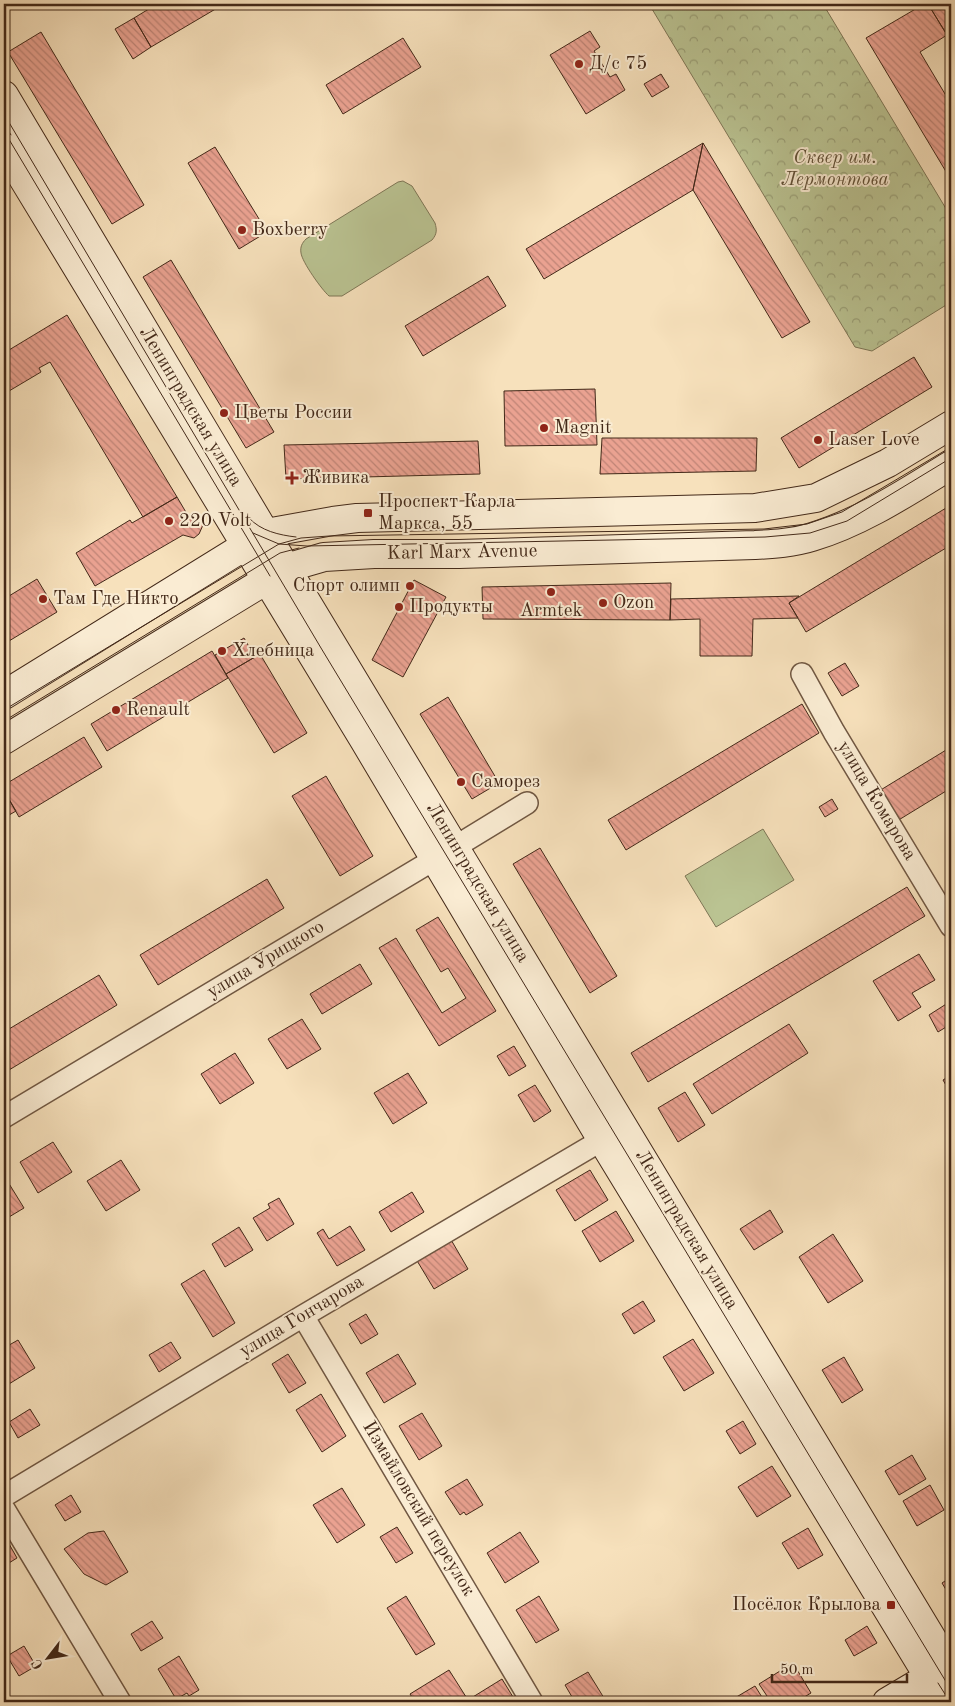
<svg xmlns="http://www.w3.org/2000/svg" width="955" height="1706" font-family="'Old Standard TT',serif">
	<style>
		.grass { fill: #bac392; stroke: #7e7656 }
		.park { fill: url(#park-crowns); stroke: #7e7656 }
		.building { fill: url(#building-back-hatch); stroke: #432919 }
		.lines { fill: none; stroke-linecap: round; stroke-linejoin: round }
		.minor-casing { stroke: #705742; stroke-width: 24 }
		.secondary-casing { stroke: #432919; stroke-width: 30 }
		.minor { stroke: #faecd3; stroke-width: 21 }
		.secondary { stroke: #faecd3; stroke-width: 28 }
		.tram { stroke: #432919; stroke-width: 1 }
		.poi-dot { fill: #8f2418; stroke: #faecd3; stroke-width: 2 }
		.labels { text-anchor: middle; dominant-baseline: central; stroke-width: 4; stroke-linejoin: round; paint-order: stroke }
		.poi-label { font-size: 19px; fill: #432919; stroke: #faecd3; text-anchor: start }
		.park-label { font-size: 19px; font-style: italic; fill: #615037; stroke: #faecd3 }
		.street-label { font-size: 19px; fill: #432919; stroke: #faecd3 }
	</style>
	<defs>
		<pattern id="park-crowns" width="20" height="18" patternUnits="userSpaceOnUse" patternTransform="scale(1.25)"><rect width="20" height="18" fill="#bac392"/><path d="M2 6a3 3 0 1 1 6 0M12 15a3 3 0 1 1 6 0" fill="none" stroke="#999e76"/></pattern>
		<pattern id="building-back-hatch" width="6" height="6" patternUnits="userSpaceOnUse" patternTransform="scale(1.25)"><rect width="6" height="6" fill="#eaa291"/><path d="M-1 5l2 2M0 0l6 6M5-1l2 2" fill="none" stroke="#bf8476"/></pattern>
	</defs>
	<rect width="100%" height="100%" fill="#f7e1bc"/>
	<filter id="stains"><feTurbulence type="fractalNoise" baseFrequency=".004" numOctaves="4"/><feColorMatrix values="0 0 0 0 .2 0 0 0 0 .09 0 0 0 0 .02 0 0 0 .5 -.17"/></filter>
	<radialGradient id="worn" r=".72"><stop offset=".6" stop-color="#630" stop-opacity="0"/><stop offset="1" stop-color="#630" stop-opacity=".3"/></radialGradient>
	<path class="grass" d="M 403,181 L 412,186 L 435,223 C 437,230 437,234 432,240 L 342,296 L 329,296 C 322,290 302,262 301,253 C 300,247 302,243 306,239 L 398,182 Z
		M 763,829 L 794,880 L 716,927 L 685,876 Z"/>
	<path class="park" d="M 649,4 L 823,4 L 951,217 L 951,302 L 872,351 L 855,347 Z"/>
	<path class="building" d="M 157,4 L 224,4 L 151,47 L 134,18 Z
		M 924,4 L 928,4 L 947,35 L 920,52 L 951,104 L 951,180 L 866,38 Z
		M 928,4 L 951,4 L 951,33 L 947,35 Z
		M 134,18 L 151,47 L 133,59 L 115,29 Z
		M 590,31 L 600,47 L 594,51 L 610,77 L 616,74 L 625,90 L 586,114 L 550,55 Z
		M 41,32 L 144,205 L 112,224 L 8,52 Z
		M 403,38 L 421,67 L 343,114 L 326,85 Z
		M 661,74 L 669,87 L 652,97 L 644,84 Z
		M 703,143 L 810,322 L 782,338 L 693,190 Z
		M 703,143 L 693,190 L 544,279 L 526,249 Z
		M 215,147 L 267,232 L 239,249 L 188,163 Z
		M 171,260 L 274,432 L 246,448 L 143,277 Z
		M 488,276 L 506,306 L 423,356 L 405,326 Z
		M 67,315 L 177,497 L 143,517 L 50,362 L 39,368 L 41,372 L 4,394 L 4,353 Z
		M 914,357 L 932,387 L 799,468 L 781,438 Z
		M 595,389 L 597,445 L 505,446 L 504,391 Z
		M 602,438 L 757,438 L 756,471 L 600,474 Z
		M 478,441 L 480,474 L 286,479 L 284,445 Z
		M 177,497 L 187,514 L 197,516 L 203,525 L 199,534 L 194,538 L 183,535 L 95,586 L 76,553 L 130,520 L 132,523 Z
		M 951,505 L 951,545 L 806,632 L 789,603 Z
		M 37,579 L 57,612 L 4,644 L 4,599 Z
		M 414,580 L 446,597 L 403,677 L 372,660 Z
		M 671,583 L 670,620 L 483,619 L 482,587 Z
		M 799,596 L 789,603 L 798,618 L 753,619 L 752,656 L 700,656 L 700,619 L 670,620 L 671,599 Z
		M 244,638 L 255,657 L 226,674 L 215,655 Z
		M 212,651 L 228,678 L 107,751 L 91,724 Z
		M 260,654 L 307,733 L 274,753 L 226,674 Z
		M 845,663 L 859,686 L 842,696 L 828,673 Z
		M 448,697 L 499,783 L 472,799 L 420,714 Z
		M 802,704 L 819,733 L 626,850 L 608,820 Z
		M 84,737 L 102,767 L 19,817 L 4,791 L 4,785 Z
		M 951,747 L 951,788 L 897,821 L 879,791 Z
		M 326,776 L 373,856 L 340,876 L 292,796 Z
		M 6,794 L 16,811 L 4,818 L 4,795 Z
		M 832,799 L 838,809 L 825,817 L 819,807 Z
		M 540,848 L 617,976 L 590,993 L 513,864 Z
		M 267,879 L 284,908 L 158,985 L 140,955 Z
		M 907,887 L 925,916 L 648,1082 L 631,1053 Z
		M 438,917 L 496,1011 L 439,1046 L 379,948 L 396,938 L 442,1013 L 466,998 L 448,968 L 441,972 L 416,930 Z
		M 919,954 L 935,980 L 912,993 L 921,1007 L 898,1021 L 873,981 Z
		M 360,964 L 372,984 L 322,1014 L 310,994 Z
		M 99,975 L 117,1005 L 4,1073 L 4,1032 Z
		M 951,1001 L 951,1024 L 938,1032 L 929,1015 Z
		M 302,1019 L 321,1049 L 287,1069 L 268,1039 Z
		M 789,1024 L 808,1053 L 712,1114 L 693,1084 Z
		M 514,1046 L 526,1066 L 509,1076 L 497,1056 Z
		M 235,1053 L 254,1083 L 220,1104 L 201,1074 Z
		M 408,1073 L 427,1103 L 393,1124 L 374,1093 Z
		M 951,1075 L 951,1094 L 943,1080 Z
		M 535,1085 L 551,1111 L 534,1122 L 518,1095 Z
		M 685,1092 L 705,1125 L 678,1142 L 658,1108 Z
		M 53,1142 L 72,1172 L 38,1193 L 20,1162 Z
		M 121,1160 L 140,1190 L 106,1211 L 87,1181 Z
		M 590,1170 L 608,1200 L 575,1221 L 556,1190 Z
		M 8,1182 L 24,1208 L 4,1220 L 4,1185 Z
		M 412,1192 L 424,1212 L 391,1232 L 379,1212 Z
		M 279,1198 L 294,1224 L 267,1241 L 253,1218 L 270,1208 L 268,1204 Z
		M 770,1210 L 783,1232 L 754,1250 L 740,1229 Z
		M 616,1211 L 634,1241 L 600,1262 L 582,1231 Z
		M 350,1226 L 365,1250 L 337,1266 L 317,1233 L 323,1229 L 329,1239 Z
		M 239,1227 L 253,1250 L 225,1267 L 212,1244 Z
		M 833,1234 L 863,1281 L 828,1303 L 799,1257 Z
		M 450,1238 L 468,1269 L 434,1289 L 416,1259 Z
		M 204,1270 L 235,1323 L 213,1337 L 181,1284 Z
		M 643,1301 L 655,1321 L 634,1334 L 622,1314 Z
		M 366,1314 L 378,1334 L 361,1344 L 349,1324 Z
		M 693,1339 L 714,1373 L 684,1391 L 663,1357 Z
		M 18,1340 L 35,1368 L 4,1387 L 4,1348 Z
		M 171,1342 L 181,1358 L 159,1372 L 149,1355 Z
		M 288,1354 L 306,1383 L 289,1393 L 272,1364 Z
		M 398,1354 L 416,1384 L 384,1403 L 366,1373 Z
		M 844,1357 L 863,1390 L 842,1403 L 822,1370 Z
		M 321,1394 L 346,1436 L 322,1452 L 296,1410 Z
		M 30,1409 L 40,1425 L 18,1438 L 9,1422 Z
		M 422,1413 L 442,1446 L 419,1460 L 399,1426 Z
		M 743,1421 L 756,1444 L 740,1454 L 726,1431 Z
		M 912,1455 L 926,1479 L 899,1495 L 885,1471 Z
		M 772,1466 L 791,1496 L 757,1517 L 738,1487 Z
		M 467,1479 L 483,1505 L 466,1515 L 464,1512 L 460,1515 L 445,1492 Z
		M 930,1485 L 944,1510 L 917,1526 L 903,1501 Z
		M 342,1488 L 365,1525 L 337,1543 L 313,1505 Z
		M 71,1495 L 81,1512 L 65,1521 L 55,1505 Z
		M 397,1527 L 413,1553 L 396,1563 L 380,1537 Z
		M 808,1528 L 823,1555 L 798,1569 L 782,1543 Z
		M 104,1531 L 128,1572 L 106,1585 L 84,1574 L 64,1549 L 88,1533 Z
		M 520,1532 L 539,1562 L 505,1583 L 487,1553 Z
		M 4,1535 L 17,1558 L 4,1566 Z
		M 951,1577 L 951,1598 L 942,1583 Z
		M 406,1596 L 435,1644 L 416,1655 L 387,1608 Z
		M 539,1596 L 559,1630 L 536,1643 L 516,1610 Z
		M 152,1621 L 163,1638 L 141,1651 L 131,1634 Z
		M 867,1626 L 877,1643 L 854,1656 L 845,1640 Z
		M 24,1646 L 36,1666 L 19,1676 L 7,1656 Z
		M 179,1656 L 199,1690 L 189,1696 L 187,1693 L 176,1699 L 158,1669 Z
		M 793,1663 L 811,1693 L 796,1702 L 771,1702 L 759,1684 Z
		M 449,1670 L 468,1700 L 502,1679 L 513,1697 L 504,1702 L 415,1702 L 410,1694 Z
		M 588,1672 L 604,1698 L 596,1702 L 575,1702 L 565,1685 Z
		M 755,1686 L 765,1702 L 728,1702 Z"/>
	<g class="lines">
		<g class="minor-casing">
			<path id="minor" d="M 802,674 L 834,732 L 951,926
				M 4,1117 L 455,847 L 527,803
				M 303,1316 L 532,1702
				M 4,1496 L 303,1316 L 602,1140
				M 4,1509 L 120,1702"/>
		</g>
		<g class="secondary-casing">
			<path id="secondary" d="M 4,95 L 286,568 L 951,1670
				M 4,147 L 364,740 L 602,1140 L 944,1702
				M 4,695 L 266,533 L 333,521 L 357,518 L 755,508 L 816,498 L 888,463 L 951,425
				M 4,740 L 286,568 L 324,557 L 374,554 L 459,554 L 755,545 C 774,544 793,543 812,537 C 862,522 907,492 951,465
				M 887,1702 L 946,1667"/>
		</g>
		<use href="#minor" class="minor"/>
		<use href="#secondary" class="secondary"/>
		<path class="tram" d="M 4,114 L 321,648 L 951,1690
			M 4,131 L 270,576
			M 249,518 C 261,531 279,535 296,537
			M 253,533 L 279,544 L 307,546 L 765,537 L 810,533 L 847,521 L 951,458
			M 4,710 L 279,544 L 301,538 L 329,536 L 764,529 L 807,524 L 842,512 L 951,447
			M 4,721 L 280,553 L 299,548
			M 938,1683 L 950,1702"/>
	</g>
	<g class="poi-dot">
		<circle cx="579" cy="64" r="5"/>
		<circle cx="242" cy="230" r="5"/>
		<circle cx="224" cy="413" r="5"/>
		<circle cx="544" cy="428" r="5"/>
		<circle cx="818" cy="440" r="5"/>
		<path d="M289.5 470.5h5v5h5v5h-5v5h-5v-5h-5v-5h5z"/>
		<rect x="363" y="508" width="10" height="10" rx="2.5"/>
		<circle cx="169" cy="521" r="5"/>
		<circle cx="410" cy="586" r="5"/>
		<circle cx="551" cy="592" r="5"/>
		<circle cx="43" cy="599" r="5"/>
		<circle cx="603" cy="603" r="5"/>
		<circle cx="399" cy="607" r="5"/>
		<circle cx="222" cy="651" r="5"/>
		<circle cx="116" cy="710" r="5"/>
		<circle cx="461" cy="782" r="5"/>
		<rect x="886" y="1600" width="10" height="10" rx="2.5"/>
	</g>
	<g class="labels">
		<g class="poi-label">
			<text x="589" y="64">Д/с 75</text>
			<text x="252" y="230">Boxberry</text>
			<text x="234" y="413">Цветы России</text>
			<text x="554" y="428">Magnit</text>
			<text x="828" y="440">Laser Love</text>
			<text x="302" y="478">Живика</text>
			<text x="378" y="502">Проспект Карла<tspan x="378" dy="22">Маркса, 55</tspan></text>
			<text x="179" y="521">220 Volt</text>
			<text x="400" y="586" text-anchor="end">Спорт олимп</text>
			<text x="53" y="599">Там Где Никто</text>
			<text x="613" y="603">Ozon</text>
			<text x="409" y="607">Продукты</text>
			<text x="551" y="611" text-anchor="middle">Armtek</text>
			<text x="232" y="651">Хлебница</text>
			<text x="126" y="710">Renault</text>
			<text x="471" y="782">Саморез</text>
			<text x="881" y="1605" text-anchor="end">Посёлок Крылова</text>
		</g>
		<g class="park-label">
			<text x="835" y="158">Сквер им.<tspan x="835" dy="22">Лермонтова</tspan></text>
		</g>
		<g class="street-label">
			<text transform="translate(190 407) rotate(59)">Ленинградская улица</text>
			<text transform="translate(462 553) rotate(-1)">Karl Marx Avenue</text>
			<text transform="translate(876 801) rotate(59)">улица Комарова</text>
			<text transform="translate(477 883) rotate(59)">Ленинградская улица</text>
			<text transform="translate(266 960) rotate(-31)">улица Урицкого</text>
			<text transform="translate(686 1230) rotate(59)">Ленинградская улица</text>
			<text transform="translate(302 1317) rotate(-31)">улица Гончарова</text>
			<text transform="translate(418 1509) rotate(59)">Измайловский переулок</text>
		</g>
	</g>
	<rect width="955" height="1706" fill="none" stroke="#f7e1bc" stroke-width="20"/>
	<rect x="5" y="5" width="945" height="1696" fill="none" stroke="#432919" stroke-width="2.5"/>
	<rect x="10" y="10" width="935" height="1686" fill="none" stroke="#432919"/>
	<g transform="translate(48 1658) rotate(239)" stroke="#faecd3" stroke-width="4" paint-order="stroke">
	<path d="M0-4L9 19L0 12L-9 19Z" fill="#432919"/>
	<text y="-8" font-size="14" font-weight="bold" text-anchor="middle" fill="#432919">С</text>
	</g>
	<path d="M772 1674v8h135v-8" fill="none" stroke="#432919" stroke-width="2.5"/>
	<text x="780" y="1674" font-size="15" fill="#432919" stroke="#faecd3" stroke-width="4" paint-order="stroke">50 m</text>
	<rect width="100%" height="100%" filter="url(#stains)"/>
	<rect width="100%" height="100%" fill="url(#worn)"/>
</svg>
